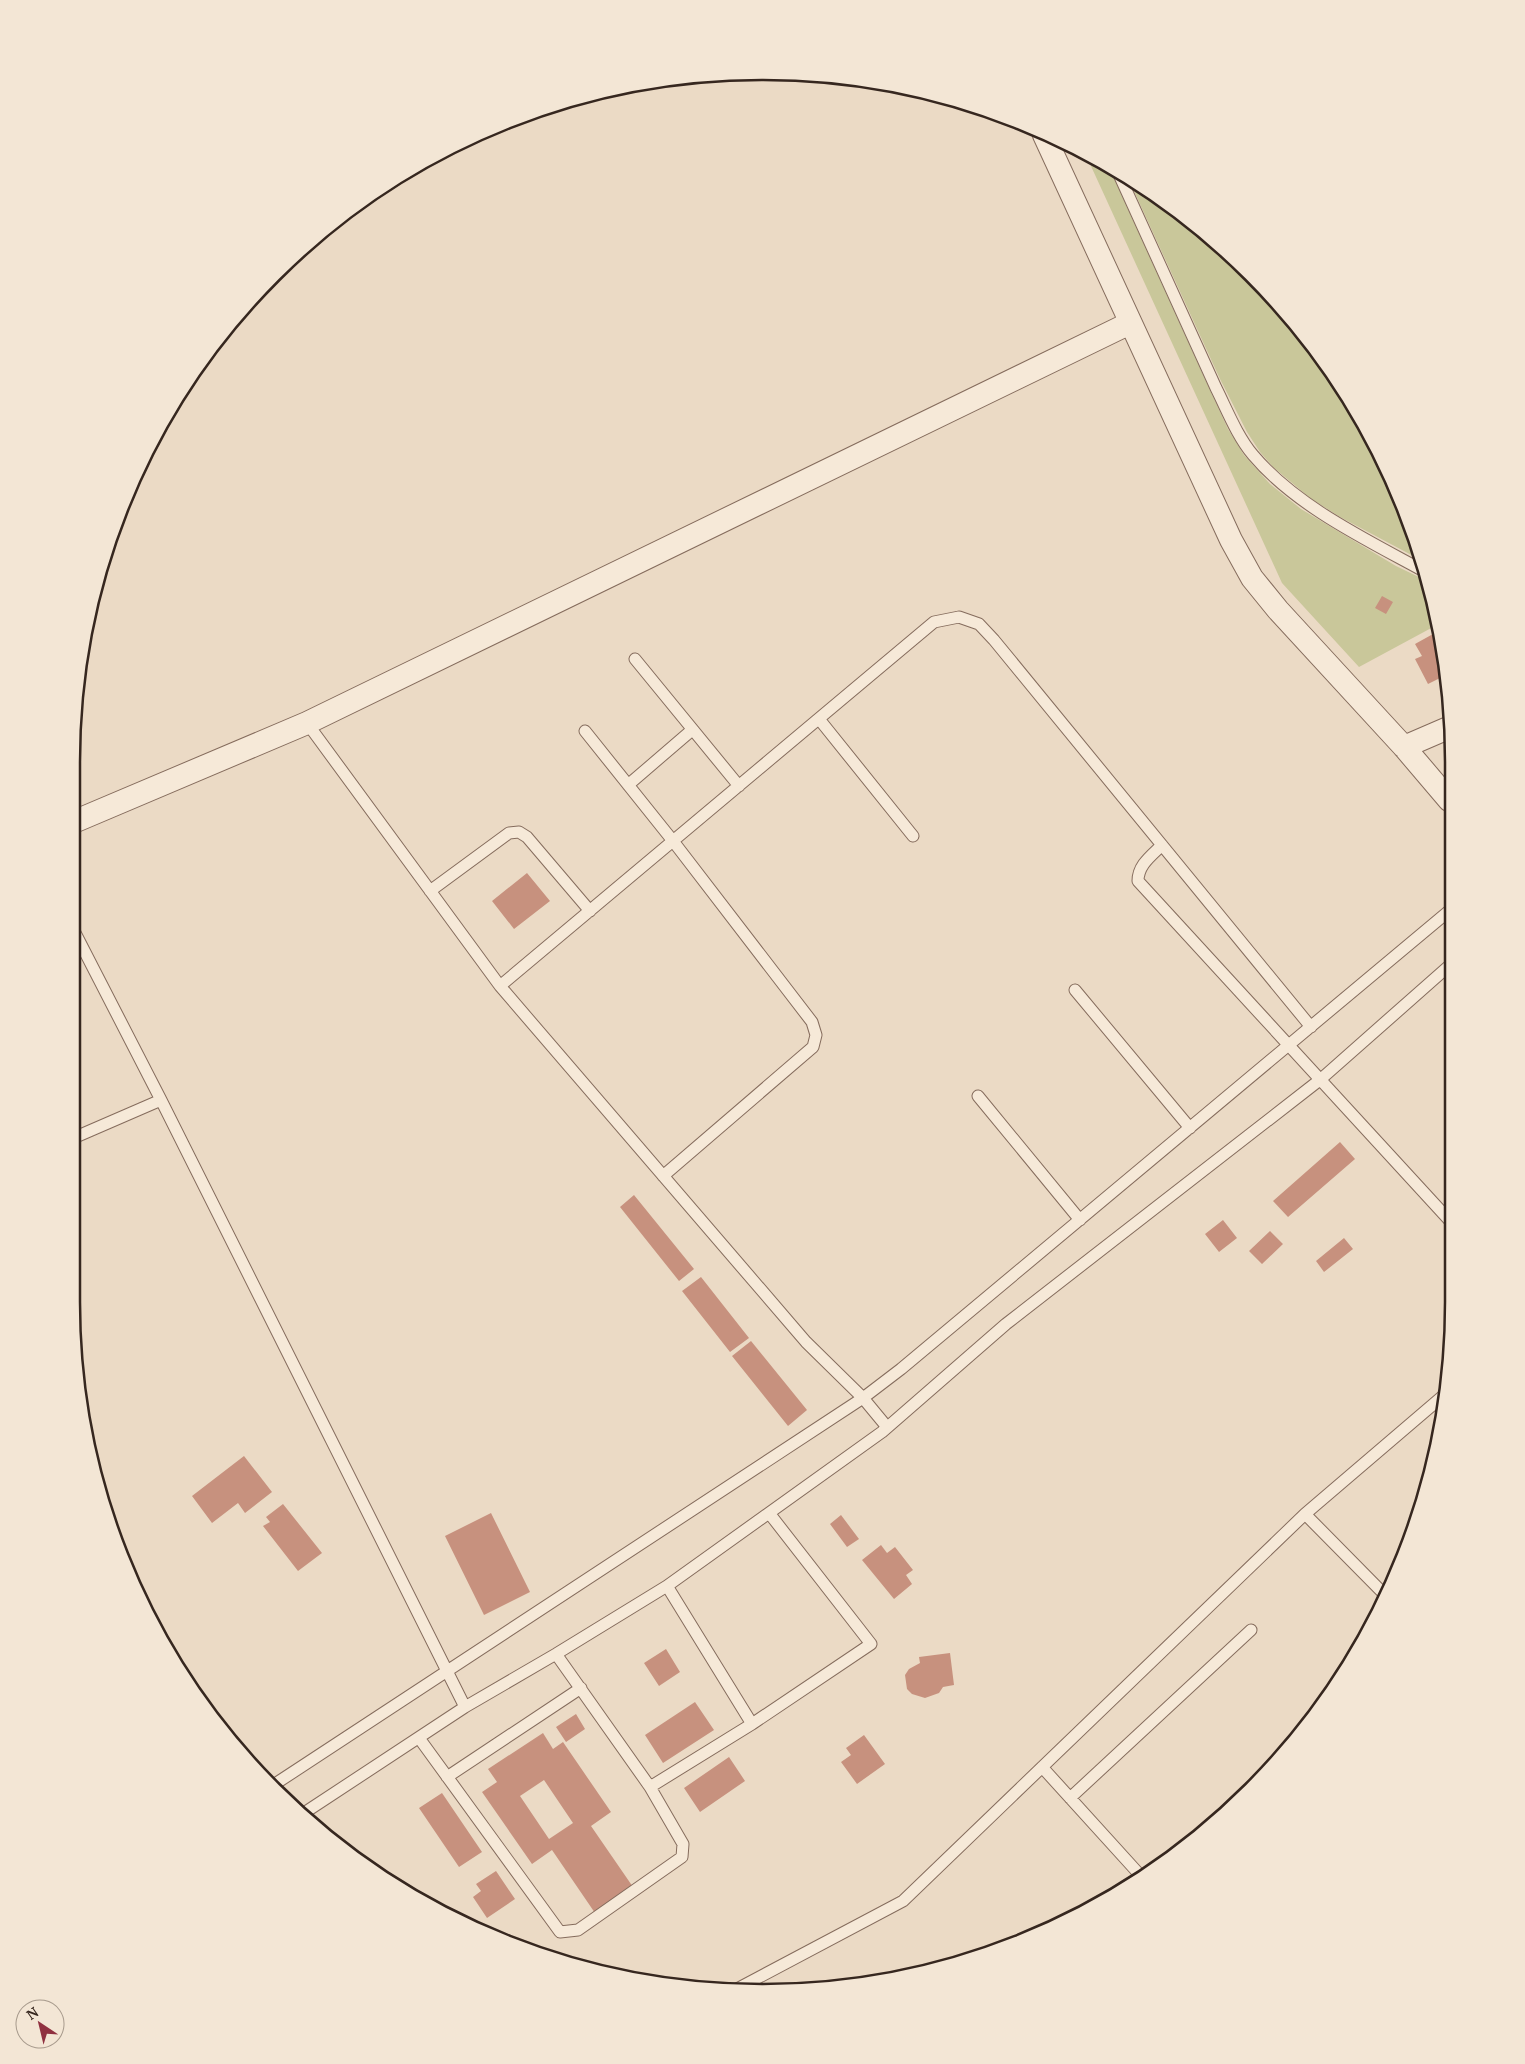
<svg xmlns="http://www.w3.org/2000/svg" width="1525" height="2064" font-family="'PT Serif',serif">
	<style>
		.green { fill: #c9c79a }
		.building { fill: #c7917e; fill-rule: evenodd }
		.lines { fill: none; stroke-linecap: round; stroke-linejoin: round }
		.service-casing { stroke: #856c5d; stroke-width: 13 }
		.minor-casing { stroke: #856c5d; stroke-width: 24 }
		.service { stroke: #f6e9d8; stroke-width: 11 }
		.minor { stroke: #f6e9d8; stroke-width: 22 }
		.rim { fill: none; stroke: #36271f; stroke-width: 2.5 }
	</style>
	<rect width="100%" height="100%" fill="#ebdac5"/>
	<path class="green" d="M 1085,153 L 1107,163 L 1209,388 L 1228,429 L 1244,455 L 1270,484 L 1301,509 L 1396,566 L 1423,579 L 1435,626 L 1359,667 L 1282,583 Z
		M 1128,178 L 1218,243 L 1311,341 L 1401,498 L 1417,558 L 1340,517 L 1310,498 L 1273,467 L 1260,452 L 1247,432 L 1220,379 Z"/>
	<path class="building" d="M 1382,596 L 1393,602 L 1386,614 L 1375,608 Z
		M 1433,634 L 1441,646 L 1448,674 L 1428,684 L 1415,659 L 1422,656 L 1415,644 Z
		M 527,873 L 550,901 L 514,929 L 492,901 Z
		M 1340,1142 L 1355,1159 L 1288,1217 L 1273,1201 Z
		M 634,1195 L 694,1269 L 679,1281 L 620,1207 Z
		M 1223,1220 L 1237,1238 L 1219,1252 L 1205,1234 Z
		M 1270,1231 L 1283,1244 L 1262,1264 L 1249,1251 Z
		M 1344,1238 L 1353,1249 L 1324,1272 L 1316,1261 Z
		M 701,1277 L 749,1338 L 730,1352 L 682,1291 Z
		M 751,1341 L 807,1410 L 788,1426 L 732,1356 Z
		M 244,1456 L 272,1492 L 245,1513 L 238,1503 L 212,1523 L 192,1496 Z
		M 283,1504 L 322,1553 L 298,1571 L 263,1526 L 270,1522 L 266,1517 Z
		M 491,1513 L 530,1592 L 484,1615 L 445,1536 Z
		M 841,1515 L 859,1539 L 847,1547 L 830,1524 Z
		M 881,1545 L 887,1553 L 895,1547 L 913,1570 L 906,1575 L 912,1584 L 894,1599 L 862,1560 Z
		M 666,1649 L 680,1672 L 659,1686 L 644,1663 Z
		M 950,1653 L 954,1685 L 943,1687 L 939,1693 L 925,1698 L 912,1694 L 907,1689 L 905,1675 L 909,1669 L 920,1663 L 919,1657 Z
		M 695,1702 L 714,1730 L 663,1763 L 645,1735 Z
		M 576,1714 L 585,1729 L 566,1742 L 556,1727 Z
		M 543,1733 L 553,1749 L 563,1742 L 611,1812 L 591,1826 L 633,1887 L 595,1913 L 552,1850 L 532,1864 L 482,1792 L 497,1782 L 488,1769 ZM 544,1780 L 573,1823 L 549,1839 L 520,1796 Z
		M 864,1735 L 885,1764 L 857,1784 L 841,1762 L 851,1755 L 846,1748 Z
		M 729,1757 L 745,1781 L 700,1812 L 684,1788 Z
		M 442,1793 L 482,1852 L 459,1867 L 419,1808 Z
		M 496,1871 L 515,1899 L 487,1918 L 473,1897 L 481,1891 L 476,1884 Z"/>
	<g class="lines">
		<g class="service-casing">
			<path id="service" d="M 1117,170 L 1216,388 C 1227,410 1237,436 1253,455 C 1295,505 1363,538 1420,569
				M 635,659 L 739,786
				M 819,719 L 913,836
				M 307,723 L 500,986 L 806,1342 L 863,1398 L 887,1427
				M 585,731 L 673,841 L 812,1022 L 816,1035 L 813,1047 L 663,1176
				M 628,785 L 692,730
				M 1162,845 C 1151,856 1138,865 1138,881 L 1451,1222
				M 430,891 L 509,833 L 519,832 L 527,837 L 590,911
				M 71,925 L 161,1100 L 465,1707
				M 500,986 L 934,622 L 959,617 L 979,624 L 994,640 L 1311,1027
				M 1075,990 L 1190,1128
				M 978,1096 L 1080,1220
				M 71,1139 L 161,1100
				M 1305,1514 L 1385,1595
				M 667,1586 L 752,1724
				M 419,1738 L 560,1932 L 578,1930 L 682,1857 L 683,1844 L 650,1787 L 556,1654
				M 1042,1767 L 1140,1875
				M 447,1777 L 581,1688
				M 275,1784 L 863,1398 L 901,1369 L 1449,911
				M 650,1787 L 752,1724 L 871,1644 L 769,1513
				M 1070,1798 L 1251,1630
				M 301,1815 L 465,1707 L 556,1654 L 667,1586 L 882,1432 L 1006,1324 L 1321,1079 L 1450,965
				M 735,1990 L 903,1901 L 1305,1514 L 1443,1396"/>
		</g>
		<g class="minor-casing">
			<path id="minor" d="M 1044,135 L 1231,540 L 1252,578 L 1278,610 L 1404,747 L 1449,800
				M 1404,747 L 1448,728
				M 71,823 L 307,723 L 1130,323"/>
		</g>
		<use href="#service" class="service"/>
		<use href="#minor" class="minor"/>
	</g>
	<path d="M0 0H1525V2064H0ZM762 80H763A682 682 0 0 1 1445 762V1302A682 682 0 0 1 763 1984H762A682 682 0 0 1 80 1302V762A682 682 0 0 1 762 80Z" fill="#f3e6d5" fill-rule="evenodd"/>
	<path class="rim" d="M762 80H763A682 682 0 0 1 1445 762V1302A682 682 0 0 1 763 1984H762A682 682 0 0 1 80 1302V762A682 682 0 0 1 762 80Z"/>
	<g transform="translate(40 2024) rotate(325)"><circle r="24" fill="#f3e6d5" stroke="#a79a8c"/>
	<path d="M0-4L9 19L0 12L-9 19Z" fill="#903140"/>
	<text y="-8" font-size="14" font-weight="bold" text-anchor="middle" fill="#36271f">N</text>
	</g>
</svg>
